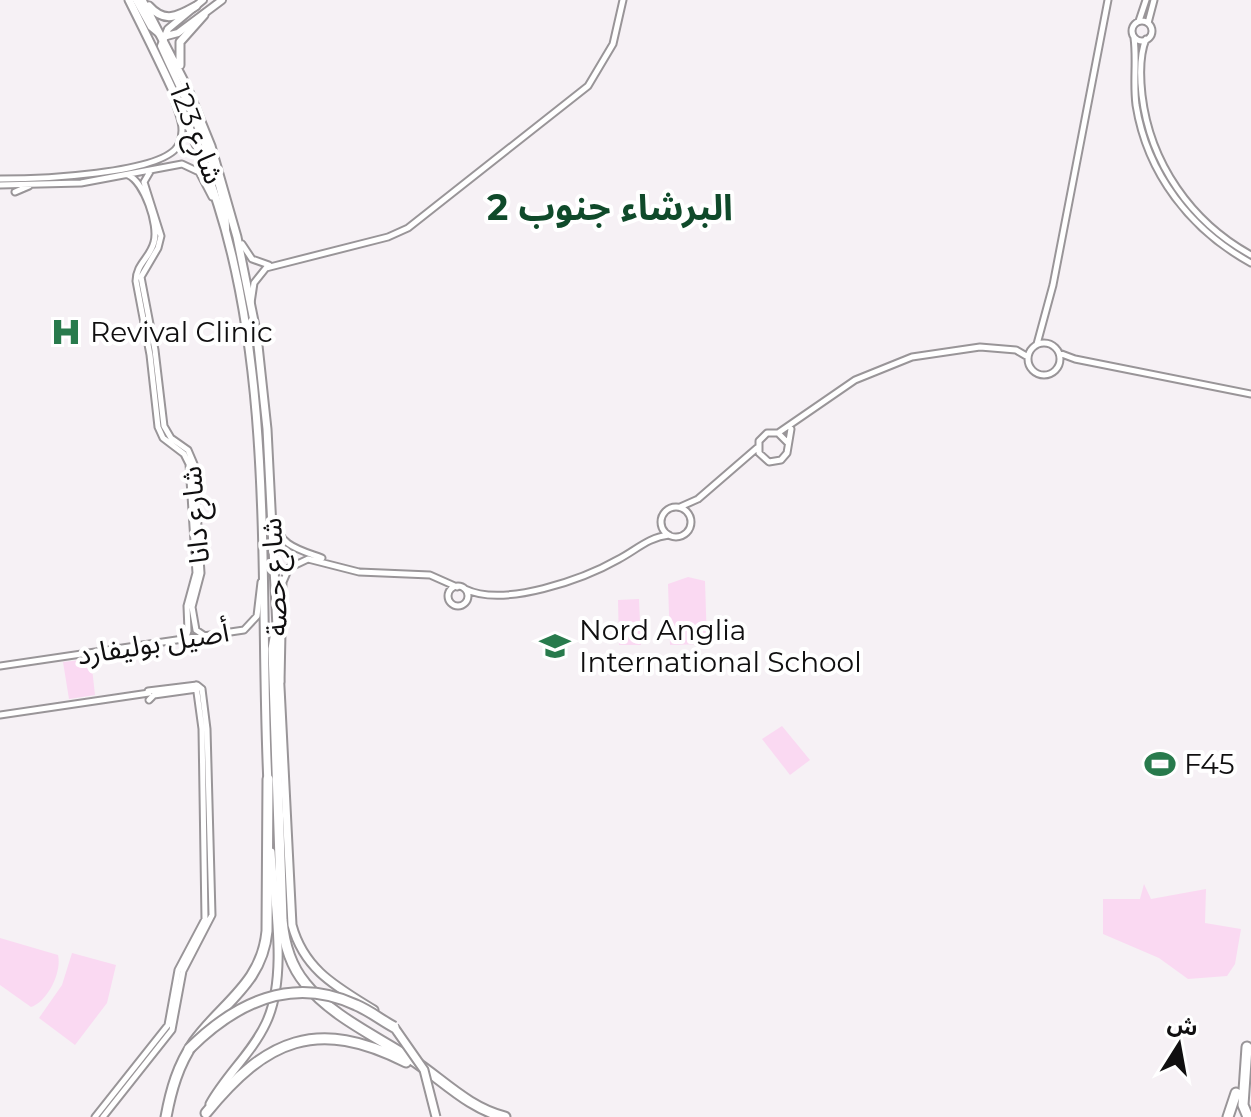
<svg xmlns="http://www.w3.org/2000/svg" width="1251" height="1117" font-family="Montserrat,'Noto Sans Arabic',sans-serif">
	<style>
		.green { fill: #fad9f2 }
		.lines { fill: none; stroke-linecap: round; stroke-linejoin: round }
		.tertiary-casing { stroke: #999598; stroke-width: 9 }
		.secondary-casing { stroke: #999598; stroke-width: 10 }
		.primary-casing { stroke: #999598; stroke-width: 11 }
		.motorway-casing { stroke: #999598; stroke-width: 13 }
		.tertiary { stroke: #fff; stroke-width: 5 }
		.secondary { stroke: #fff; stroke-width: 6 }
		.primary { stroke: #fff; stroke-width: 7 }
		.motorway { stroke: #fff; stroke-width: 9 }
		.primary-bridge-casing { stroke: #999598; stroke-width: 11; stroke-linecap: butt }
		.motorway-bridge-casing { stroke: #999598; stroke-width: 13; stroke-linecap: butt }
		.primary-bridge { stroke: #fff; stroke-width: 7 }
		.motorway-bridge { stroke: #fff; stroke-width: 9 }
		.labels { text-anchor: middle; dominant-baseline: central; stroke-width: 8; stroke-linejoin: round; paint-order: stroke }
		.street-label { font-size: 28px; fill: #100f10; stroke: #fff }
		.poi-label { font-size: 28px; fill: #100f10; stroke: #fff; text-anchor: start }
		.district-label { font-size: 36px; font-weight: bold; fill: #0f4a2a; stroke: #fff }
	</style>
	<rect width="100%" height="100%" fill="#f6f1f5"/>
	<path class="green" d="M 688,577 L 705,581 L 707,644 L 670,645 L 668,584 Z
		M 639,599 L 641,645 L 619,645 L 618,600 Z
		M 91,659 L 95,695 L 69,699 L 63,662 Z
		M 782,726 L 810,760 L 790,775 L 762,739 Z
		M 1144,884 L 1151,899 L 1206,889 L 1205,923 L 1241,929 L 1235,964 L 1227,976 L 1188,979 L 1159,958 L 1103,934 L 1103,899 L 1140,899 Z
		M 0,938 L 58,955 C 62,972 48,1001 31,1007 L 0,985 Z
		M 72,953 L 116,965 L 107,1003 L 75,1045 L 39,1018 L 62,985 Z"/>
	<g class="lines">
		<g class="tertiary-casing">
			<path id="tertiary" d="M 1139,21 L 1146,0
				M1132 31a10 10 0 1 1 20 0a10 10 0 1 1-20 0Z
				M 1148,23 L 1154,0
				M 1134,38 C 1137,60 1133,82 1136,105 C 1147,174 1191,230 1251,263
				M 1146,39 C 1139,56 1140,77 1142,95 C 1150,163 1191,222 1251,255
				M 151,170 L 144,182 L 161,236 L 158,248 L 141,277 L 155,350 L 164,426 L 171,438 L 188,450 L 194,464 L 201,573 L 192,607 L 196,630 L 205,636
				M 128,175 C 144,182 159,225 154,242 C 150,258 136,264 136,281 L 150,355 L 158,427 L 163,438 L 184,454 L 189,464 L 196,573 L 187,606 L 188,631 L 185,640
				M 0,179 C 33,179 165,175 179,144 C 187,127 177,112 173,96
				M 0,185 L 81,183 L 182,164 L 199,172 L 212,197
				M 15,192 L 29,186
				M 242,244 L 252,259 L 269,265
				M 251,303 L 254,283 L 266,268 L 388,237 L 408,228 L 588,86 L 613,44 L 623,0
				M1028 359a16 16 0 1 1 32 0a16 16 0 1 1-32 0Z
				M 1037,344 L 1053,285 L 1108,0
				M 1059,353 L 1075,359 L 1251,394
				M 778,433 L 855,380 L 912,357 L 980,347 L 1016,350 L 1028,357
				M 787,442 L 778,433 L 767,433 L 759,441 L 759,453 L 769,462 L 781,460 L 787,453 L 791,429
				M 680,507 L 698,499 L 757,448
				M661 522a15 15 0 1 1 30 0a15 15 0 1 1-30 0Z
				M 275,520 C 278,546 301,550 322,558
				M448 596a10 10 0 1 1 20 0a10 10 0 1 1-20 0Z
				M 465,589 C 504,608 584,579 619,559 C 636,550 649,537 669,535
				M 0,666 L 244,630 L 257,616 L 261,582
				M 281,682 L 283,582 L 289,568 L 308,559 L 359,572 L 430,575 L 457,587
				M 148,691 L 197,685 L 202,689
				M 149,700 L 154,695 L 197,689
				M 0,715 L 149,693
				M 95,1117 L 168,1025 L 178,970 L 205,919 L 202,729 L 196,685
				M 103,1117 L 172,1030 L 183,971 L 212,915 L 207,729 L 202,689"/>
		</g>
		<g class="secondary-casing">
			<path id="secondary" d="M 136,0 L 151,27 L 163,37 L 178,33 L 222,0
				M 203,0 L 168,29 L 161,46 C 182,94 227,178 226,230"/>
		</g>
		<g class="primary-casing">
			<path id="primary" d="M 129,0 C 162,66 196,135 218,205 C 275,384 259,598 268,784
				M 142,0 L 187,87 L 211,146 L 237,237 L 257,336 L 267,429 L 292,925 C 304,970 337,987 374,1010
				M 149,6 C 165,24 178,16 196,6
				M 180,65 L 180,42 L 204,15
				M 210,1104 C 226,1075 252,1053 266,1023 C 288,977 274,903 271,852"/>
		</g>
		<g class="motorway-casing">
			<path id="motorway" d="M 276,632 L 273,649 L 282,920 C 284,943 290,965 305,983 C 331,1016 376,1036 411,1059 C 442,1079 468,1108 505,1117
				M 1247,1047 L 1243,1105 L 1248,1117
				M 206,1113 C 266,1039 317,1017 406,1062
				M 166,1117 C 171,1090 178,1065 194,1042 C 222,1003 262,984 267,931 L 268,779
				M 1228,1117 L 1236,1093"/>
		</g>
		<use href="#tertiary" class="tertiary"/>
		<use href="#secondary" class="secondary"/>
		<use href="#primary" class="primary"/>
		<use href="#motorway" class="motorway"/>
		<g class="primary-bridge-casing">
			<path id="primary-bridge" d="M 394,1027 L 424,1070 L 436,1117"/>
		</g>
		<g class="motorway-bridge-casing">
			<path id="motorway-bridge" d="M 189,1049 C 235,1003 292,975 356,1005 C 370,1011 381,1020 394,1027"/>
		</g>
		<use href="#primary-bridge" class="primary-bridge"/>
		<use href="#motorway-bridge" class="motorway-bridge"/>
	</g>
	<defs>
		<g id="hospital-bare" transform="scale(2.4)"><path d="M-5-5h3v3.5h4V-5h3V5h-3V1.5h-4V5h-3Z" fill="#287a4c" stroke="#fff" stroke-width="2.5" paint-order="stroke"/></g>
		<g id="school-bare" transform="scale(2.4)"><path d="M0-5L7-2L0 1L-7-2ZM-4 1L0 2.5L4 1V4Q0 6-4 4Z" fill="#287a4c" stroke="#fff" stroke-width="2.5" paint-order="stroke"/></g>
		<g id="stadium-bare" transform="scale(2.4)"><path d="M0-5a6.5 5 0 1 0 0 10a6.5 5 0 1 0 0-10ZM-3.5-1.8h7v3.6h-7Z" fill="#287a4c" stroke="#fff" stroke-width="2.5" paint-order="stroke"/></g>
	</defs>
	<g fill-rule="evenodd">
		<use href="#hospital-bare" x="66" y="332"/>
		<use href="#school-bare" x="555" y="646"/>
		<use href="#stadium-bare" x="1160" y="764"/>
	</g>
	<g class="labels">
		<g class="street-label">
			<text transform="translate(197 134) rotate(69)">شارع 123</text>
			<text transform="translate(195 515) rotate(-95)">شارع دانا</text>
			<text transform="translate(274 577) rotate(-93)">شارع حصة</text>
			<text transform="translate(153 643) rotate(-9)">أصيل بوليفارد</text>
		</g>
		<g class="poi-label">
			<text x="90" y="332">Revival Clinic</text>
			<text x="579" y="630">Nord Anglia<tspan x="579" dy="32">International School</tspan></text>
			<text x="1184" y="764">F45</text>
		</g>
		<g class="district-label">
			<text x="610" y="207">البرشاء جنوب 2</text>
		</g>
	</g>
	<g transform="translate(1179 1045) rotate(11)" stroke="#ffffff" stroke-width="6" paint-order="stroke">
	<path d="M0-6L14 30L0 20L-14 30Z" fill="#100f10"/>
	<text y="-12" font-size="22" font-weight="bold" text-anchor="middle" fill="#100f10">ش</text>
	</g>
</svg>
